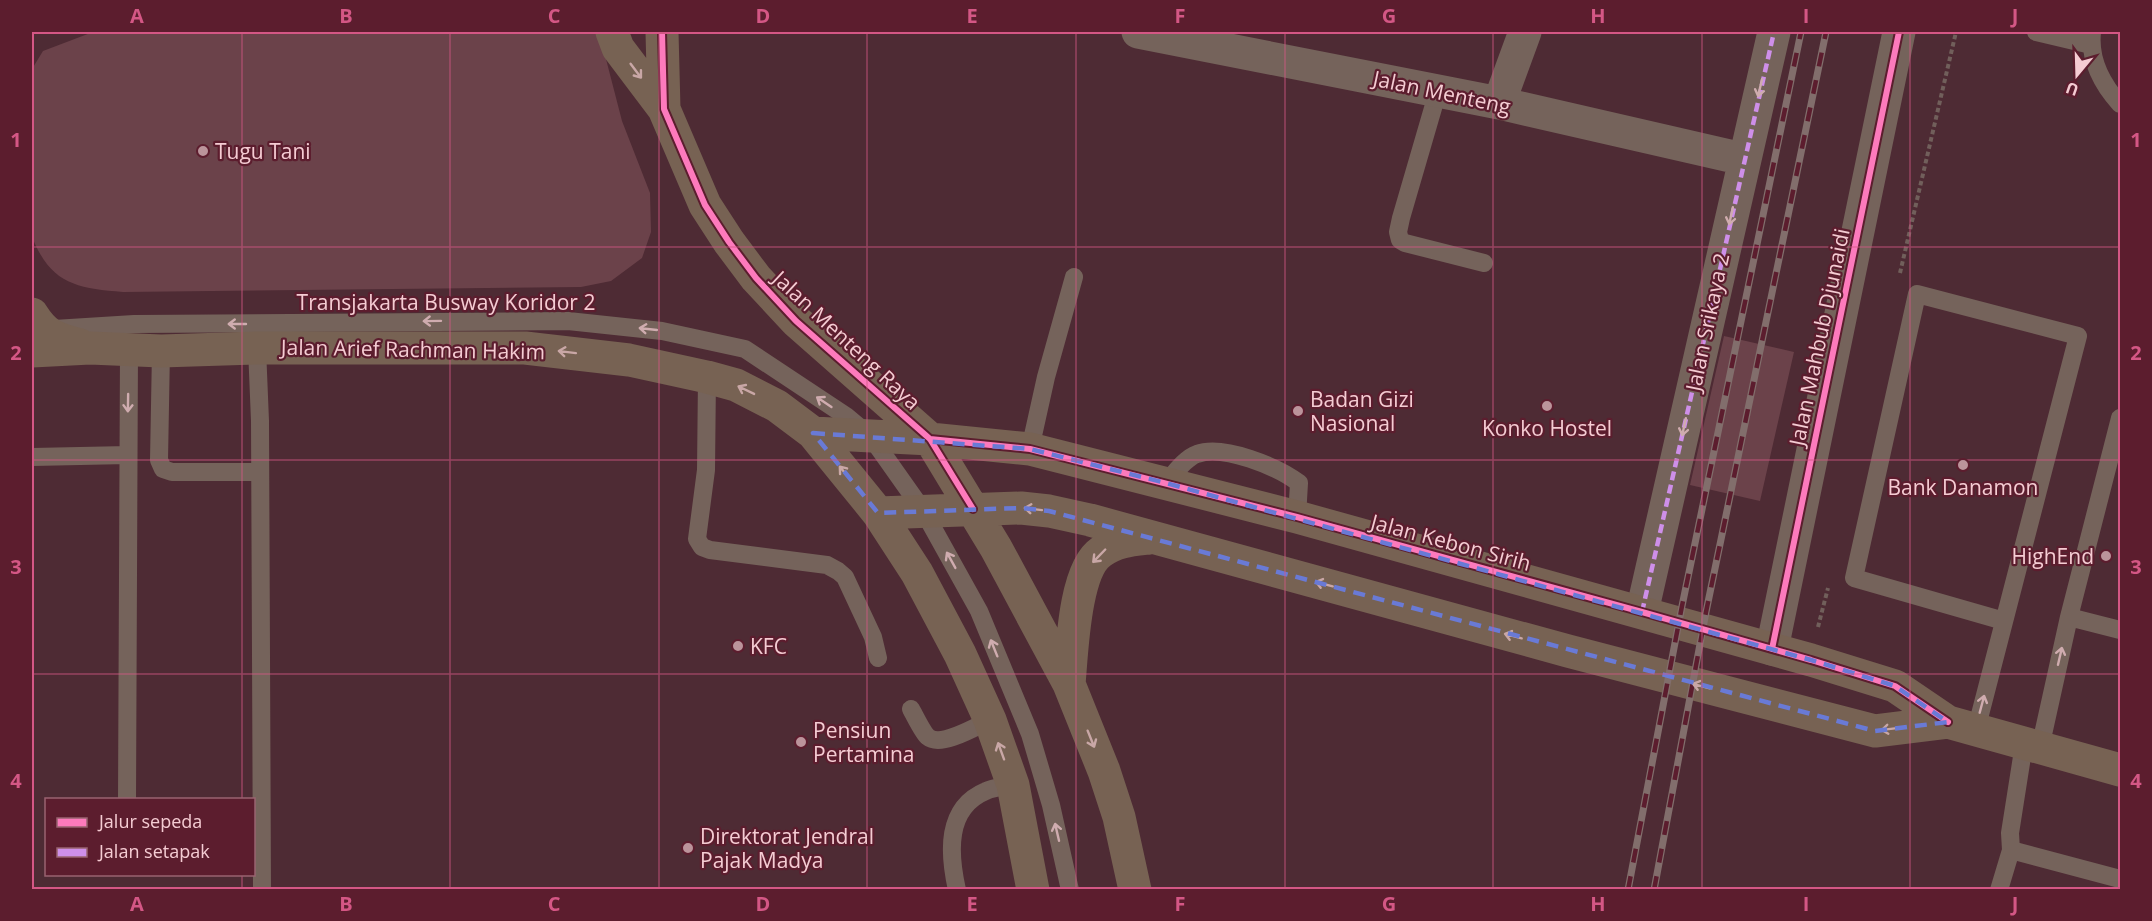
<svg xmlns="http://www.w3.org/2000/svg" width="2152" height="921" font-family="'Open Sans',sans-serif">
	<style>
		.green { fill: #6b424a }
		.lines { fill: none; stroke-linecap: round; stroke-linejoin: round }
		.path { stroke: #715f5b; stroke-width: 4; stroke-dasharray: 4.5 3; stroke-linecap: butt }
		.lane { stroke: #75635b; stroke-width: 18 }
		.street { stroke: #75635b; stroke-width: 33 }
		.primary { stroke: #776253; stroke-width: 33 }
		.rail-casing { stroke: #826e6c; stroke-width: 7 }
		.rail { stroke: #5c1d2e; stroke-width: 4.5; stroke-dasharray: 14; stroke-linecap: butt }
		.quiet { stroke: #ce8fe9; stroke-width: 4.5; stroke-dasharray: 9 4.5; stroke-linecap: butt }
		.cycleway-casing { stroke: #5c1d2e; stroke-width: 10 }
		.cycleway { stroke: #fd7abc; stroke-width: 6 }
		.oneway { stroke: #c9a7a6 }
		.oneway2 { stroke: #cfacaf }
		.marked { fill: none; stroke: #697ad6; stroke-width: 4.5; stroke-dasharray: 12 8; stroke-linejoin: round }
		.grid { fill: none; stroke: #d45785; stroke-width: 1.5; stroke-opacity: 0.55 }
		.poi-dot { fill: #bb949b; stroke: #5c1d2e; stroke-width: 2 }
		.labels { text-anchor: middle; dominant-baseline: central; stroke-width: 4.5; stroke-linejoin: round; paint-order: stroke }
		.street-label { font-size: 21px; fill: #f5ccd3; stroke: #5c1d2e }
		.poi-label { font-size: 21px; fill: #f5ccd3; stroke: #5c1d2e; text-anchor: start }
		.neatline { fill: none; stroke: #d45785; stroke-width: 2 }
		.grid-label { font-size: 20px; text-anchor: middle; font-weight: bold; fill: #d45785 }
	</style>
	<rect width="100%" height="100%" fill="#4e2b34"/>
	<path class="green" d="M 93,32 L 599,32 L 622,121 L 650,193 L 651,232 L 642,258 L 611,281 L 581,287 L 123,292 C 76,288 51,284 32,237 L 32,69 L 43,51 Z
		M 1724,336 L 1794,352 L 1760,501 L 1690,485 Z"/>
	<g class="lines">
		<path class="path" d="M 1900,273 L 1956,32
			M 1818,627 L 1828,588"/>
		<path class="lane" d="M 2036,32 L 2091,45
			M 2092,32 C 2089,60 2102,84 2120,104
			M 1438,91 L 1401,218 L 1398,232 L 1400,240 L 1405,243 L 1484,263
			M 54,329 L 134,324 L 568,321 L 662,331 L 745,349 L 846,416 L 871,437 L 924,512 L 979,611 L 1030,734 L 1051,805 L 1070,890
			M 257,348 L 260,421 L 262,890
			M 161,351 L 159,460 L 163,469 L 172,472 L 260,472
			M 707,377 L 706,470 L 697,539 L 702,547 L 710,550 L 827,565 L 838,571 L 845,577 L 873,637 L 878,658
			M 1030,449 L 1046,377 L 1074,277
			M 32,457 L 128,455
			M 1166,483 C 1174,474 1185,458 1197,454 C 1223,444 1278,467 1299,483 L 1297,517
			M 2069,617 L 2120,630
			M 911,709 C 915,716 923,733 928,737 C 941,748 977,726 990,720
			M 1976,730 L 2078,336 L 1917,294 L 1854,578 L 2004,621
			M 2040,748 L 2069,617 L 2120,418
			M 127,800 L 129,351
			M 2011,850 L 2120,879
			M 957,890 C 949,854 945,808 986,791 C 994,787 1005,787 1013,785
			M 1999,890 L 2011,850 L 2010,833 L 2024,744"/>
		<path class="street" d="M 1138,32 L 1499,103 L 1743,159
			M 1499,103 L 1525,32
			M 1642,612 L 1774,32
			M 1772,649 L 1899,32"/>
		<path class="primary" d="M 612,32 L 618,48 L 664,109
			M 662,32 L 664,109 L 705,205 L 729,242 L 756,278 L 796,321 L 930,439 L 996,548 L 1069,684 L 1104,771 L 1119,817 L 1135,890
			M 32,314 C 46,336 55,338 80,345
			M 32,351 L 90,348 L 161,351 L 257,348 L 525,348 L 629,360 L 707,377 L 736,385 L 777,406 L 813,433 L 878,513 L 917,573 L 960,654 L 990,720 L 1013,785 L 1033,890
			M 813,433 L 930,439 L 1030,449 L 1297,517 L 1811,660 L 1895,686 L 1948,722 L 2120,770
			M 878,513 L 1021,508 L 1049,511 L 1090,520 L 1568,651 L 1875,731 L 1948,722
			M 1069,684 C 1072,653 1074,570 1101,552 C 1116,541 1131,540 1149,538"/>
		<g class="rail-casing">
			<path id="rail" d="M 1628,890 L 1682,606 L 1801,32
				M 1654,890 L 1706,612 L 1826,32"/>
		</g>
		<use href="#rail" class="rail"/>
		<path class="quiet" d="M 1642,612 L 1774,32"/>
		<g class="cycleway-casing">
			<path id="cycleway" d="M 662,32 L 664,109 L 705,205 L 729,242 L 756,278 L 796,321 L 930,439 L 973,509
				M 930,439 L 1030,449 L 1297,517 L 1642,612 L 1811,660 L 1895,686 L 1948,722
				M 1772,649 L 1899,32"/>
		</g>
		<use href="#cycleway" class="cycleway"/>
	</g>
	<defs><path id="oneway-shaft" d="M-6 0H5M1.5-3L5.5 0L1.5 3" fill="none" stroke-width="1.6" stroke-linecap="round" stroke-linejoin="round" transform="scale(1.5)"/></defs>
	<g class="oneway">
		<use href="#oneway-shaft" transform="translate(636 71) rotate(53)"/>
		<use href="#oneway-shaft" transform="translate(567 352) rotate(-173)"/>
		<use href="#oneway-shaft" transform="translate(746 390) rotate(-154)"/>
		<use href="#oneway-shaft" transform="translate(845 473) rotate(-129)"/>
		<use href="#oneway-shaft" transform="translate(1033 509) rotate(-173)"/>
		<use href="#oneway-shaft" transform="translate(1099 556) rotate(134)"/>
		<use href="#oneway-shaft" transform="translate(1324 584) rotate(-165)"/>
		<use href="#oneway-shaft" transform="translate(1513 636) rotate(-165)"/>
		<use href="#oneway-shaft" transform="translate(1701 686) rotate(-165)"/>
		<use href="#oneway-shaft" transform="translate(1890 729) rotate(173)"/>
		<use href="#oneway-shaft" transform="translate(1091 739) rotate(68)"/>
		<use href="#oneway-shaft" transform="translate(1001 751) rotate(-110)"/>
	</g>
	<g class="oneway2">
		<use href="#oneway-shaft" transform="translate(1760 88) rotate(103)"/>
		<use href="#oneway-shaft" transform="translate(1731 216) rotate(102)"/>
		<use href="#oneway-shaft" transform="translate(432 321) rotate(179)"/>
		<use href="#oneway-shaft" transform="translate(237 324) rotate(-180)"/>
		<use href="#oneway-shaft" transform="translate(648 329) rotate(-174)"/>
		<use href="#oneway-shaft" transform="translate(824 402) rotate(-146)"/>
		<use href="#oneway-shaft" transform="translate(128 403) rotate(91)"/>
		<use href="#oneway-shaft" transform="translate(1684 427) rotate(102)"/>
		<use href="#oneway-shaft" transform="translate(951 560) rotate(-119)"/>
		<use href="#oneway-shaft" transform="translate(994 648) rotate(-112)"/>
		<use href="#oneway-shaft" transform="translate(2060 656) rotate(-77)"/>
		<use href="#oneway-shaft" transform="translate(1982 704) rotate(-75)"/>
		<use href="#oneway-shaft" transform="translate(1057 832) rotate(-103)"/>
	</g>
	<path class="marked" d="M 813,433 L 1030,449 L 1166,483 L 1811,660 L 1895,686 L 1948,722 L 1875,731 L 1049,511 L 1021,508 L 878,513 Z"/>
	<path class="grid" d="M 242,32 L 242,800M 450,32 L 450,890M 659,32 L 659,890M 867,32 L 867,890M 1076,32 L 1076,890M 1285,32 L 1285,890M 1493,32 L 1493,890M 1702,32 L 1702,890M 1910,32 L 1910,890M 32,247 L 2120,247M 32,460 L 2120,460M 32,674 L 2120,674M 242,874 L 242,890"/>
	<g class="poi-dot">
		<circle cx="203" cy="151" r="6"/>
		<circle cx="1547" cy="406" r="6"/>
		<circle cx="1298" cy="411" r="6"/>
		<circle cx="1963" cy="465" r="6"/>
		<circle cx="2106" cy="556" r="6"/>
		<circle cx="738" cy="646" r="6"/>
		<circle cx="801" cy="742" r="6"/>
		<circle cx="688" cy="848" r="6"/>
	</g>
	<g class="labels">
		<g class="street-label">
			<text transform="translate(1442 92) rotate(12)">Jalan Menteng</text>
			<text x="446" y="302">Transjakarta Busway Koridor 2</text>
			<text transform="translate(1707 322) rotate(-78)">Jalan Srikaya 2</text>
			<text transform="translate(1819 337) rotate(-78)">Jalan Mahbub Djunaidi</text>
			<text transform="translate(847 340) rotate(43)">Jalan Menteng Raya</text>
			<text transform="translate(413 349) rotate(1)">Jalan Arief Rachman Hakim</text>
			<text transform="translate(1451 542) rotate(15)">Jalan Kebon Sirih</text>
		</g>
		<g class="poi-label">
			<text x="215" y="151">Tugu Tani</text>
			<text x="1310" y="399">Badan Gizi<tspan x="1310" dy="24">Nasional</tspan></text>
			<text x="1547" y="428" text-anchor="middle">Konko Hostel</text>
			<text x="1963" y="487" text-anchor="middle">Bank Danamon</text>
			<text x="2094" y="556" text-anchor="end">HighEnd</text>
			<text x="750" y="646">KFC</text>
			<text x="813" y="730">Pensiun<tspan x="813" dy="24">Pertamina</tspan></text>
			<text x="700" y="836">Direktorat Jendral<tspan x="700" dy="24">Pajak Madya</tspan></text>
		</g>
	</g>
	<rect width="2152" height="921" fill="none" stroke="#5c1d2e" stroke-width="66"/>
	<rect x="45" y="798" width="210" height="78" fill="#5c1d2e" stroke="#996370" stroke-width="1.5"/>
	<rect x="57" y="818" width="30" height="9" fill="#fd7abc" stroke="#996370" stroke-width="1.5"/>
	<text x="99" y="828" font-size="18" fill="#f5ccd3">Jalur sepeda</text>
	<rect x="57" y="848" width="30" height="9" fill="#ce8fe9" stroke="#996370" stroke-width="1.5"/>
	<text x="99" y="858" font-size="18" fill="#f5ccd3">Jalan setapak</text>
	<g transform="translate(2077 75) rotate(199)" stroke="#5c1d2e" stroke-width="4.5" paint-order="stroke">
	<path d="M0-4.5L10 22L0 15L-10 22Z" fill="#f5ccd3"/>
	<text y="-9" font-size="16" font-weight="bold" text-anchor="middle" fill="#f5ccd3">U</text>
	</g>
	<rect x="33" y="33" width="2086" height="855" class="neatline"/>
	<g class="grid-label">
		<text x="137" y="23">A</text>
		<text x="346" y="23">B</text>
		<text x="554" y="23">C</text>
		<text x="763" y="23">D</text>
		<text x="972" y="23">E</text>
		<text x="1180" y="23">F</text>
		<text x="1389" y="23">G</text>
		<text x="1598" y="23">H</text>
		<text x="1806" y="23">I</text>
		<text x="2015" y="23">J</text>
		<text x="16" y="147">1</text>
		<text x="2136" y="147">1</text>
		<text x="16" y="360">2</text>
		<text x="2136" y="360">2</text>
		<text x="16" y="574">3</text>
		<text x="2136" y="574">3</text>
		<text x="16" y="788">4</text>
		<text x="2136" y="788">4</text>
		<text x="137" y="911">A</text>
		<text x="346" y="911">B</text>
		<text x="554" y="911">C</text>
		<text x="763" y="911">D</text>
		<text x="972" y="911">E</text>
		<text x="1180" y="911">F</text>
		<text x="1389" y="911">G</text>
		<text x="1598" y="911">H</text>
		<text x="1806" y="911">I</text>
		<text x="2015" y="911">J</text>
	</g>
</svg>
